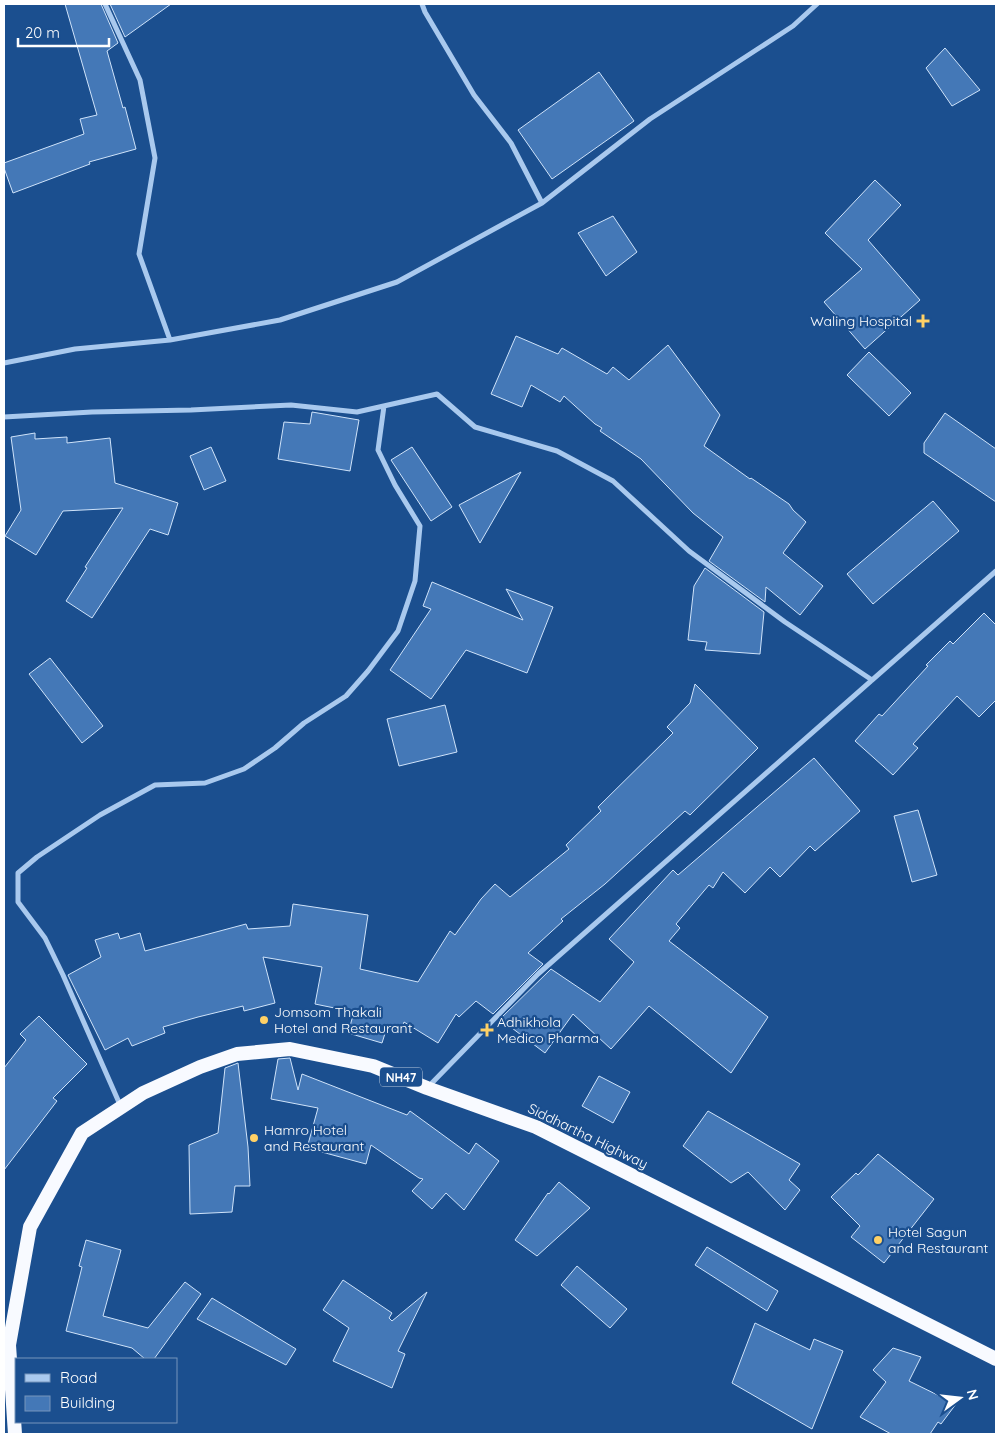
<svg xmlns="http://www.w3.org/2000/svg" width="1000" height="1438" font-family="Quicksand,sans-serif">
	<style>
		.building { fill: #4478b7; stroke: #cfe3fa }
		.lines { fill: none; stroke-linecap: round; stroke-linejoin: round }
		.minor { stroke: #a9c9ee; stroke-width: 5 }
		.trunk { stroke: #f8faff; stroke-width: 14 }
		.poi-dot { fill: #ffd166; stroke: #1b4f8f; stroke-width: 2 }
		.labels { text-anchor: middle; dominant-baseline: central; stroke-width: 4.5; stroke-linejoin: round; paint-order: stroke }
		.shield { fill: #1b4f8f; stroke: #bbcadd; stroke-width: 1 }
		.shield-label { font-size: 12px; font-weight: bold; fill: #fff }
		.poi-label { font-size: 14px; fill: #fff; stroke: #1b4f8f; text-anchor: start }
		.street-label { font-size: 14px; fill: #fff; stroke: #1b4f8f }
	</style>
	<rect width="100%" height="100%" fill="#1b4f8f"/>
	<path class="building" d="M 65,4 L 101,4 L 118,43 L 107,51 L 123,108 L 125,107 L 136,149 L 89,162 L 90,164 L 13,193 L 4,168 L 4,163 L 84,134 L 80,119 L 97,115 Z
		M 110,4 L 171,4 L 125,37 Z
		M 945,48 L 980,90 L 952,106 L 926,68 Z
		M 599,72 L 634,121 L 552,179 L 518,130 Z
		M 875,180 L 901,205 L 868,240 L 920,300 L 865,349 L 824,302 L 862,269 L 825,233 Z
		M 613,216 L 637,252 L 606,276 L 578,233 Z
		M 516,336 L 558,354 L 562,348 L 607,374 L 613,367 L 629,380 L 668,345 L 720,415 L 704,446 L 750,479 L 751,478 L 789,504 L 793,510 L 806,522 L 783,553 L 823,586 L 800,615 L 766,587 L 765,602 L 709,561 L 723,537 L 693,513 L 641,459 L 600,431 L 602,428 L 595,424 L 564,396 L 560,402 L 531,385 L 522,407 L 491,394 Z
		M 869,352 L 911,393 L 889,416 L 847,375 Z
		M 312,412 L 359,420 L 350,471 L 278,459 L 284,422 L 310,424 Z
		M 945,413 L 996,449 L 996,502 L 924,453 L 924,443 Z
		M 35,433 L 35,439 L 67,437 L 67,443 L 110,438 L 115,483 L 178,503 L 168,535 L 150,529 L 92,618 L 66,601 L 87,568 L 85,567 L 123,508 L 63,511 L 36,555 L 5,536 L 21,510 L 11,437 Z
		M 211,447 L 226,481 L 204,490 L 190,456 Z
		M 412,447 L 452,507 L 431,521 L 391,460 Z
		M 521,472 L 480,543 L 459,505 Z
		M 933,501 L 959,531 L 873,604 L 847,574 Z
		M 705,568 L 764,612 L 760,654 L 705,650 L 707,642 L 688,640 L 694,586 Z
		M 432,582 L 523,620 L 506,589 L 553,607 L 527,673 L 466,650 L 431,699 L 390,670 L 431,609 L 423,606 Z
		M 984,613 L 996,625 L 996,700 L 979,717 L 957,696 L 913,744 L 918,748 L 893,775 L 855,741 L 879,714 L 882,716 L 928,666 L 926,665 L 950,641 L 953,644 Z
		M 50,658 L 103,726 L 82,743 L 29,674 Z
		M 695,684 L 758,748 L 690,815 L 685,811 L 605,884 L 561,919 L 563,921 L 528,953 L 543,964 L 493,1014 L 476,1001 L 459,1017 L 456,1014 L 438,1043 L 404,1022 L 401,1031 L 387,1027 L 382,1043 L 348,1033 L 354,1012 L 315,1004 L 322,967 L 263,957 L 275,1003 L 244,1011 L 243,1006 L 198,1017 L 163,1027 L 165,1033 L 132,1046 L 128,1038 L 105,1050 L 68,975 L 101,957 L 95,940 L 118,933 L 120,939 L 140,933 L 145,951 L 246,924 L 248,929 L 290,926 L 293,904 L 368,915 L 360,969 L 418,982 L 450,931 L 455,935 L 481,899 L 495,884 L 510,897 L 569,849 L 566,845 L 601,811 L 598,807 L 673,733 L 667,727 L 690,703 Z
		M 445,705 L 457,752 L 399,766 L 387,719 Z
		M 814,758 L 860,811 L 815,851 L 810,846 L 780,877 L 770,867 L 745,893 L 723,872 L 713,888 L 709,885 L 676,924 L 680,928 L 669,941 L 768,1017 L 731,1073 L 649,1006 L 611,1049 L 573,1014 L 545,1053 L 500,1019 L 551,969 L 600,1002 L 634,962 L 609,939 L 673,870 L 678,875 Z
		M 918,810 L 937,875 L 912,882 L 894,816 Z
		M 39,1016 L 87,1064 L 53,1098 L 57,1101 L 4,1170 L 4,1068 L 26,1040 L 20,1034 Z
		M 290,1058 L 298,1090 L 302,1074 L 407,1115 L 410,1111 L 469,1154 L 476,1143 L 499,1161 L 464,1210 L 446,1193 L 432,1209 L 412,1191 L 423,1179 L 419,1178 L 371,1145 L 366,1164 L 307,1148 L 318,1108 L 271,1099 L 278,1059 Z
		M 238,1063 L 248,1147 L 250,1186 L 235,1186 L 232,1212 L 190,1214 L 189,1145 L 218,1133 L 225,1068 Z
		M 599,1076 L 630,1092 L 613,1123 L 582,1106 Z
		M 708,1111 L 800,1164 L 789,1180 L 800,1190 L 785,1210 L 748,1172 L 731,1183 L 683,1146 Z
		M 878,1154 L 934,1199 L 884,1263 L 851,1237 L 860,1226 L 831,1197 L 856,1173 L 858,1175 Z
		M 559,1182 L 590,1208 L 537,1256 L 515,1240 L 548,1193 L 549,1194 Z
		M 86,1240 L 121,1250 L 103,1316 L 148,1328 L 185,1282 L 201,1294 L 154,1359 L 145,1359 L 132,1348 L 66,1331 L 82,1267 L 79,1266 Z
		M 707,1247 L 778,1291 L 767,1311 L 695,1265 Z
		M 577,1266 L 627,1309 L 610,1328 L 561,1285 Z
		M 343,1280 L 392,1313 L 389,1318 L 392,1321 L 427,1292 L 398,1351 L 405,1354 L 392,1388 L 333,1361 L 349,1328 L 323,1310 Z
		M 212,1298 L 296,1349 L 286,1365 L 197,1319 Z
		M 755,1323 L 810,1350 L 814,1339 L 843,1351 L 812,1429 L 732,1383 Z
		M 893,1348 L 921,1357 L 909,1381 L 956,1404 L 941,1424 L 938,1422 L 930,1434 L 891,1434 L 860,1417 L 886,1382 L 873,1370 Z"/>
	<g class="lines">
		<path class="minor" d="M 105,4 L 140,80 L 155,158 L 139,254 L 170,340
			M 422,4 L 425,12 L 474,95 L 511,143 L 542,203
			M 4,363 L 75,349 L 170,340 L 280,320 L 397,282 L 542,203 L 650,119 L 793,26 L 817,4
			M 4,417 L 92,412 L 191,410 L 291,405 L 357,412 L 437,394 L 475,427 L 557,451 L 613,481 L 689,551 L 785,622 L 872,680
			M 429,1086 L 538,974 L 996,571
			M 121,1107 L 63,975 L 45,938 L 18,902 L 18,873 L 37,857 L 100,815 L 155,785 L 205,783 L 244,769 L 275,748 L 304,723 L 346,696 L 368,671 L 398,631 L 415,581 L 420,526 L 395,485 L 378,450 L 384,406"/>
		<path class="trunk" d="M 15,1434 L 9,1345 L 30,1227 L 82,1133 L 143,1093 L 200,1067 L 237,1054 L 290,1049 L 373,1066 L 427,1088 L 536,1127 L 996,1359"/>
	</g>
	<g class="poi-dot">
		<path d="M920.5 313.5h5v5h5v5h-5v5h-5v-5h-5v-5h5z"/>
		<circle cx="264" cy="1020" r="5"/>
		<path d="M484.5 1022.5h5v5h5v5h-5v5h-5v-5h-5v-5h5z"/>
		<circle cx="254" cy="1138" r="5"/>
		<circle cx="878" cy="1240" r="5"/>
	</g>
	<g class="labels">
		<rect class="shield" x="380" y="1067.5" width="42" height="19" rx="4"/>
		<g class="shield-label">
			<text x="401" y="1077">NH47</text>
		</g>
		<g class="poi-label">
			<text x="912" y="321" text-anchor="end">Waling Hospital</text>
			<text x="274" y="1012">Jomsom Thakali<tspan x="274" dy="16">Hotel and Restaurant</tspan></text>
			<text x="497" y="1022">Adhikhola<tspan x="497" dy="16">Medico Pharma</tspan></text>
			<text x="264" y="1130">Hamro Hotel<tspan x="264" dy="16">and Restaurant</tspan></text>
			<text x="888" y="1232">Hotel Sagun<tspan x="888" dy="16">and Restaurant</tspan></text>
		</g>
		<g class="street-label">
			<text transform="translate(588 1136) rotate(26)">Siddhartha Highway</text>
		</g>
	</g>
	<rect width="1000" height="1438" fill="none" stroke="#ffffff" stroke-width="10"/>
	<rect x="15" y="1358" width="162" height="65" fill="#1b4f8f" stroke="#7695bc"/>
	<rect x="25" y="1374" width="25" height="8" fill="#a9c9ee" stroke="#7695bc"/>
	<text x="60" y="1383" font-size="15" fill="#ffffff">Road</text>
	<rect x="25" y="1396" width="25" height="15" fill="#4478b7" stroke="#7695bc"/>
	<text x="60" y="1408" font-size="15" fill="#ffffff">Building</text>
	<g transform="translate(960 1398) rotate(75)" stroke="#1b4f8f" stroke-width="4" paint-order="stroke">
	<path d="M0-4L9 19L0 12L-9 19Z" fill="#ffffff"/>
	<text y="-8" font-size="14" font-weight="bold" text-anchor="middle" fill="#ffffff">N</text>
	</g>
	<path d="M18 38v8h91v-8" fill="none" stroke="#ffffff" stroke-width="2.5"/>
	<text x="25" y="38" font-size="15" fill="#ffffff" stroke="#1b4f8f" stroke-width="4" paint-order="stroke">20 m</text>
</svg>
